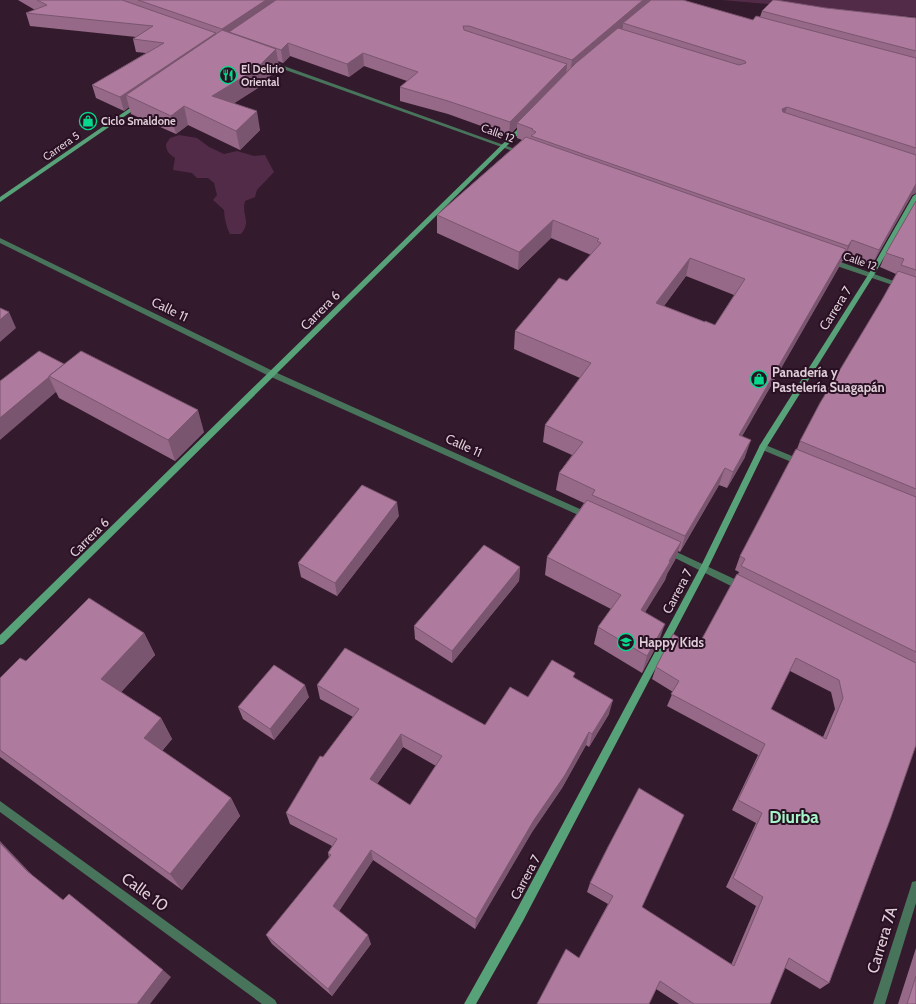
<svg xmlns="http://www.w3.org/2000/svg" width="916" height="1004" font-family="Cabin,sans-serif">
	<style>
		.green { fill: #522b48 }
		.lines { fill: none; stroke-linecap: round; stroke-linejoin: round }
		.street { fill: #48745b; fill-rule: evenodd }
		.secondary { fill: #58a27a; fill-rule: evenodd }
		.wall { fill: #966988; fill-rule: evenodd }
		.shaded-wall { fill: #7a556f }
		.building { fill: #ae7a9e; stroke: #7a556f; fill-rule: evenodd }
		.labels { text-anchor: middle; dominant-baseline: central; stroke-width: 4; stroke-linejoin: round; paint-order: stroke }
		.far-poi-label { font-size: 11px; font-weight: bold; fill: #dfced9; stroke: #291022; text-anchor: start }
		.far-street-label { font-size: 11px; fill: #dfced9; stroke: #291022 }
		.street-label { font-size: 13px; fill: #dfced9; stroke: #291022 }
		.poi-label { font-size: 13px; font-weight: bold; fill: #dfced9; stroke: #291022; text-anchor: start }
		.near-street-label { font-size: 16px; fill: #dfced9; stroke: #291022 }
		.near-neighbourhood-label { font-size: 17px; font-weight: bold; fill: #a6f5c8; stroke: #291022 }
	</style>
	<rect width="100%" height="100%" fill="#331a2c"/>
	<path class="green" d="M 722,0 L 916,0 L 916,17 Z
		M 179,135 L 197,138 L 209,147 L 224,154 L 237,151 L 254,156 L 265,155 L 274,172 L 257,190 L 255,197 L 245,201 C 241,216 252,221 241,234 L 230,234 C 227,229 224,217 224,210 L 213,200 L 217,195 L 214,183 L 208,178 L 197,178 L 192,173 L 173,170 L 175,158 C 169,154 166,151 166,144 L 170,138 Z"/>
	<g class="lines">
		<path class="street" d="M 266,61 L 270,61 L 526,153 L 523,155 L 521,154 L 266,63 Z
			M 0,238 L 275,372 L 591,514 L 592,516 L 591,518 L 585,518 L 269,376 L 0,243 Z
			M 828,259 L 832,259 L 916,289 L 916,293 L 828,263 Z
			M 763,444 L 804,461 L 805,463 L 801,466 L 760,449 L 759,447 L 760,445 Z
			M 668,548 L 745,584 L 746,587 L 745,590 L 742,591 L 739,590 L 665,553 L 664,551 L 665,549 Z
			M 0,801 L 275,1000 L 277,1004 L 262,1004 L 0,812 Z
			M 916,881 L 916,903 L 885,1004 L 873,1004 L 911,886 L 912,882 Z"/>
		<path class="secondary" d="M 136,104 L 141,105 L 0,202 L 0,197 Z
			M 525,123 L 528,125 L 527,126 L 3,644 L 0,645 L 0,635 L 523,124 Z
			M 916,194 L 916,201 L 874,275 L 766,448 L 707,570 L 523,921 L 476,1004 L 464,1004 L 515,913 L 701,566 L 760,445 L 868,275 L 913,196 Z"/>
	</g>
	<path class="wall" d="M 18,0 L 650,0 L 649,1 L 753,20 L 760,17 L 762,11 L 826,8 L 916,18 L 916,193 L 912,195 L 872,265 L 846,255 L 843,261 L 842,261 L 839,267 L 742,436 L 745,457 L 727,488 L 719,485 L 680,552 L 678,551 L 675,560 L 667,574 L 665,580 L 645,612 L 659,641 L 642,673 L 594,644 L 598,627 L 611,609 L 545,575 L 547,557 L 584,503 L 556,490 L 559,473 L 572,455 L 543,442 L 545,425 L 580,378 L 514,349 L 515,331 L 567,281 L 591,255 L 551,238 L 518,270 L 437,233 L 437,215 L 522,140 L 517,138 L 517,127 L 509,136 L 448,114 L 400,101 L 400,87 L 407,81 L 364,66 L 349,77 L 290,56 L 283,63 L 278,61 L 279,67 L 258,88 L 234,103 L 260,130 L 240,150 L 188,125 L 176,134 L 131,114 L 129,107 L 124,111 L 96,98 L 92,85 L 146,53 L 136,52 L 133,39 L 136,37 L 30,26 L 26,13 L 35,10 ZM 686,276 L 734,295 L 715,325 L 705,322 L 664,306 Z
		M 916,201 L 916,745 L 829,983 L 820,989 L 785,968 L 770,1004 L 679,1004 L 656,989 L 579,958 L 608,904 L 587,892 L 590,883 L 642,907 L 731,965 L 756,906 L 726,887 L 756,823 L 732,810 L 758,755 L 667,706 L 673,692 L 652,679 L 656,667 L 697,648 L 738,574 L 739,572 L 735,570 L 740,556 L 797,449 L 800,441 L 883,298 L 896,274 L 880,267 L 886,253 ZM 790,671 L 831,692 L 835,709 L 823,737 L 771,709 Z
		M 64,364 L 204,432 L 175,461 L 59,398 L 56,392 L 0,381 Z
		M 399,516 L 337,596 L 301,577 L 298,563 Z
		M 520,567 L 519,581 L 452,663 L 415,639 L 414,626 Z
		M 144,633 L 155,655 L 121,692 L 161,718 L 172,739 L 162,751 L 231,798 L 240,816 L 182,890 L 0,757 L 0,678 L 26,661 Z
		M 574,677 L 609,714 L 589,747 L 586,745 L 562,788 L 532,832 L 475,929 L 373,860 L 339,911 L 371,944 L 332,996 L 272,944 L 266,935 L 329,858 L 328,853 L 332,846 L 290,824 L 286,813 L 323,757 L 353,717 L 320,699 L 317,685 L 485,725 L 528,697 ZM 403,747 L 436,766 L 410,805 L 377,784 Z
		M 309,697 L 274,740 L 243,719 L 238,707 Z
		M 916,948 L 916,1004 L 898,1004 Z"/>
	<path class="shaded-wall" d="M 266,0 L 286,0 L 229,32 L 230,38 L 224,42 L 222,29 Z
		M 643,0 L 650,0 L 649,6 L 623,23 L 623,28 L 570,73 L 572,60 Z
		M 216,33 L 219,46 L 126,95 L 129,107 L 124,111 L 120,97 Z
		M 288,43 L 290,56 L 283,63 L 281,50 Z
		M 276,49 L 279,67 L 258,88 L 216,115 L 212,96 Z
		M 363,53 L 364,66 L 349,77 L 347,64 Z
		M 567,64 L 566,77 L 517,123 L 517,127 L 509,136 L 510,122 Z
		M 184,106 L 188,125 L 176,134 L 171,116 Z
		M 787,107 L 782,122 L 782,109 Z
		M 257,111 L 260,130 L 240,150 L 236,131 Z
		M 916,184 L 916,193 L 912,195 L 872,265 L 879,250 Z
		M 553,220 L 551,238 L 518,270 L 519,252 Z
		M 852,240 L 846,255 L 843,261 L 848,246 Z
		M 846,249 L 839,267 L 733,452 L 739,435 Z
		M 690,258 L 686,276 L 653,321 L 656,303 Z
		M 9,312 L 16,328 L 0,342 L 0,320 Z
		M 49,377 L 56,392 L 0,440 L 0,418 Z
		M 198,410 L 204,432 L 175,461 L 168,440 Z
		M 751,440 L 745,457 L 727,488 L 733,472 Z
		M 725,468 L 719,485 L 680,552 L 685,536 Z
		M 397,502 L 399,516 L 337,596 L 335,583 Z
		M 681,542 L 675,560 L 667,574 L 665,580 L 636,627 L 641,610 Z
		M 520,567 L 519,581 L 452,663 L 452,651 Z
		M 665,624 L 659,641 L 642,673 L 647,656 Z
		M 144,633 L 155,655 L 114,700 L 101,679 Z
		M 305,685 L 309,697 L 274,740 L 270,729 Z
		M 613,700 L 609,714 L 589,747 L 592,734 Z
		M 161,718 L 172,739 L 156,758 L 144,738 Z
		M 589,732 L 586,745 L 562,788 L 532,832 L 475,929 L 476,919 L 534,820 Z
		M 401,734 L 403,747 L 372,791 L 370,779 Z
		M 231,798 L 240,816 L 182,890 L 170,874 Z
		M 0,841 L 37,880 L 27,871 L 0,843 Z
		M 371,850 L 373,860 L 336,916 L 333,906 Z
		M 368,935 L 371,944 L 332,996 L 328,989 Z
		M 163,970 L 171,977 L 150,1004 L 137,1004 Z"/>
	<path class="building" d="M 37,0 L 122,0 L 216,33 L 120,97 L 92,85 L 164,43 L 133,39 L 153,26 L 26,13 L 47,5 Z
		M 138,0 L 266,0 L 222,29 Z
		M 276,0 L 643,0 L 572,60 L 469,26 L 463,26 L 464,30 L 567,64 L 510,122 L 448,101 L 400,87 L 418,72 L 363,53 L 347,64 L 288,43 L 281,50 L 229,32 Z
		M 651,0 L 683,0 L 753,20 L 756,16 L 916,58 L 916,148 L 787,107 L 782,109 L 783,112 L 916,155 L 916,184 L 879,250 L 852,240 L 848,246 L 531,136 L 536,132 L 532,130 L 533,129 L 517,123 L 576,63 L 618,28 L 739,65 L 746,63 L 745,61 L 623,23 Z
		M 773,0 L 776,0 L 826,8 L 916,18 L 916,51 L 762,11 Z
		M 222,30 L 276,49 L 255,70 L 212,96 L 257,111 L 236,131 L 184,106 L 171,116 L 126,95 Z
		M 526,137 L 846,249 L 739,435 L 751,440 L 733,472 L 725,468 L 685,536 L 592,495 L 595,490 L 559,473 L 583,442 L 545,425 L 591,363 L 515,331 L 559,278 L 567,281 L 601,243 L 597,241 L 599,239 L 553,220 L 519,252 L 437,215 ZM 690,258 L 745,279 L 715,325 L 705,321 L 705,322 L 656,303 Z
		M 916,201 L 916,270 L 901,265 L 904,259 L 886,253 Z
		M 898,271 L 916,277 L 916,489 L 800,441 L 820,403 L 883,298 Z
		M 0,308 L 9,312 L 0,320 Z
		M 39,351 L 64,364 L 49,376 L 49,377 L 0,418 L 0,381 Z
		M 81,351 L 198,410 L 168,440 L 49,376 Z
		M 796,449 L 916,497 L 916,652 L 741,566 L 745,559 L 740,556 Z
		M 362,485 L 397,502 L 335,583 L 298,563 Z
		M 587,500 L 681,542 L 669,561 L 670,562 L 641,610 L 665,624 L 647,656 L 598,627 L 621,595 L 547,557 Z
		M 484,545 L 520,567 L 452,651 L 414,626 Z
		M 737,574 L 916,663 L 916,745 L 891,817 L 829,983 L 789,958 L 770,1004 L 694,1004 L 660,981 L 649,1004 L 537,1004 L 566,949 L 579,958 L 613,896 L 590,883 L 608,847 L 639,788 L 684,815 L 642,907 L 734,966 L 763,897 L 733,878 L 762,813 L 738,800 L 765,744 L 671,694 L 679,681 L 656,667 L 673,634 L 697,648 ZM 796,658 L 839,680 L 843,698 L 826,739 L 771,709 Z
		M 89,598 L 144,633 L 101,679 L 161,718 L 144,738 L 231,798 L 170,874 L 0,750 L 0,678 L 20,658 L 26,661 Z
		M 345,648 L 485,725 L 510,687 L 528,697 L 552,660 L 575,673 L 573,677 L 613,700 L 592,734 L 589,732 L 565,775 L 534,820 L 476,919 L 371,850 L 333,906 L 368,935 L 328,989 L 266,935 L 331,855 L 328,853 L 337,839 L 286,813 L 320,756 L 323,757 L 359,709 L 317,685 ZM 401,734 L 442,756 L 410,805 L 370,779 Z
		M 274,665 L 305,685 L 270,729 L 238,707 Z
		M 0,843 L 27,871 L 63,900 L 69,894 L 163,970 L 137,1004 L 0,1004 Z
		M 916,976 L 916,1004 L 907,1004 Z"/>
	<defs>
		<g id="restaurant-ring" transform="scale(0.9)"><circle r="9.5" fill="#291022" stroke="#06d98b" stroke-width="1.5"/><path d="M-5-6h1v4h1v-4h1v4h1v-4h1v5L-1.5 .5V6h-2V.5L-5-1ZM5-6V6H3V1.5H1.5Q1.5-4 5-6Z" fill="#06d98b"/></g>
		<g id="shop-ring" transform="scale(0.9)"><circle r="9.5" fill="#291022" stroke="#06d98b" stroke-width="1.5"/><path d="M-5-2.5h2.3a2.7 3.5 0 0 1 5.4 0H5L5.5 6h-11ZM-1.5-2.5h3a1.5 2.3 0 0 0-3 0Z" fill="#06d98b"/></g>
		<g id="university-ring" transform="scale(0.9)"><circle r="9.5" fill="#291022" stroke="#06d98b" stroke-width="1.5"/><path d="M0-5L7-2L0 1L-7-2ZM-4 1L0 2.5L4 1V4Q0 6-4 4Z" fill="#06d98b"/></g>
	</defs>
	<g fill-rule="evenodd">
		<use href="#restaurant-ring" x="228" y="75"/>
		<use href="#shop-ring" x="88" y="121"/>
		<use href="#shop-ring" x="759" y="379"/>
		<use href="#university-ring" x="626" y="642"/>
	</g>
	<g class="labels">
		<g class="far-poi-label">
			<text x="241" y="69">El Delirio<tspan x="241" dy="13">Oriental</tspan></text>
			<text x="101" y="121">Ciclo Smaldone</text>
		</g>
		<g class="far-street-label">
			<text transform="translate(498 133) rotate(20)">Calle 12</text>
			<text transform="translate(61 146) rotate(-35)">Carrera 5</text>
			<text transform="translate(860 261) rotate(19)">Calle 12</text>
		</g>
		<g class="street-label">
			<text transform="translate(835 308) rotate(-58)">Carrera 7</text>
			<text transform="translate(170 309) rotate(26)">Calle 11</text>
			<text transform="translate(320 310) rotate(-45)">Carrera 6</text>
			<text transform="translate(464 445) rotate(24)">Calle 11</text>
			<text transform="translate(89 537) rotate(-45)">Carrera 6</text>
			<text transform="translate(677 591) rotate(-62)">Carrera 7</text>
			<text transform="translate(525 877) rotate(-62)">Carrera 7</text>
		</g>
		<g class="poi-label">
			<text x="772" y="372">Panadería y<tspan x="772" dy="15">Pastelería Suagapán</tspan></text>
			<text x="639" y="642">Happy Kids</text>
		</g>
		<g class="near-street-label">
			<text transform="translate(145 892) rotate(36)">Calle 10</text>
			<text transform="translate(882 940) rotate(-73)">Carrera 7A</text>
		</g>
		<g class="near-neighbourhood-label">
			<text x="794" y="817">Diurba</text>
		</g>
	</g>
</svg>
